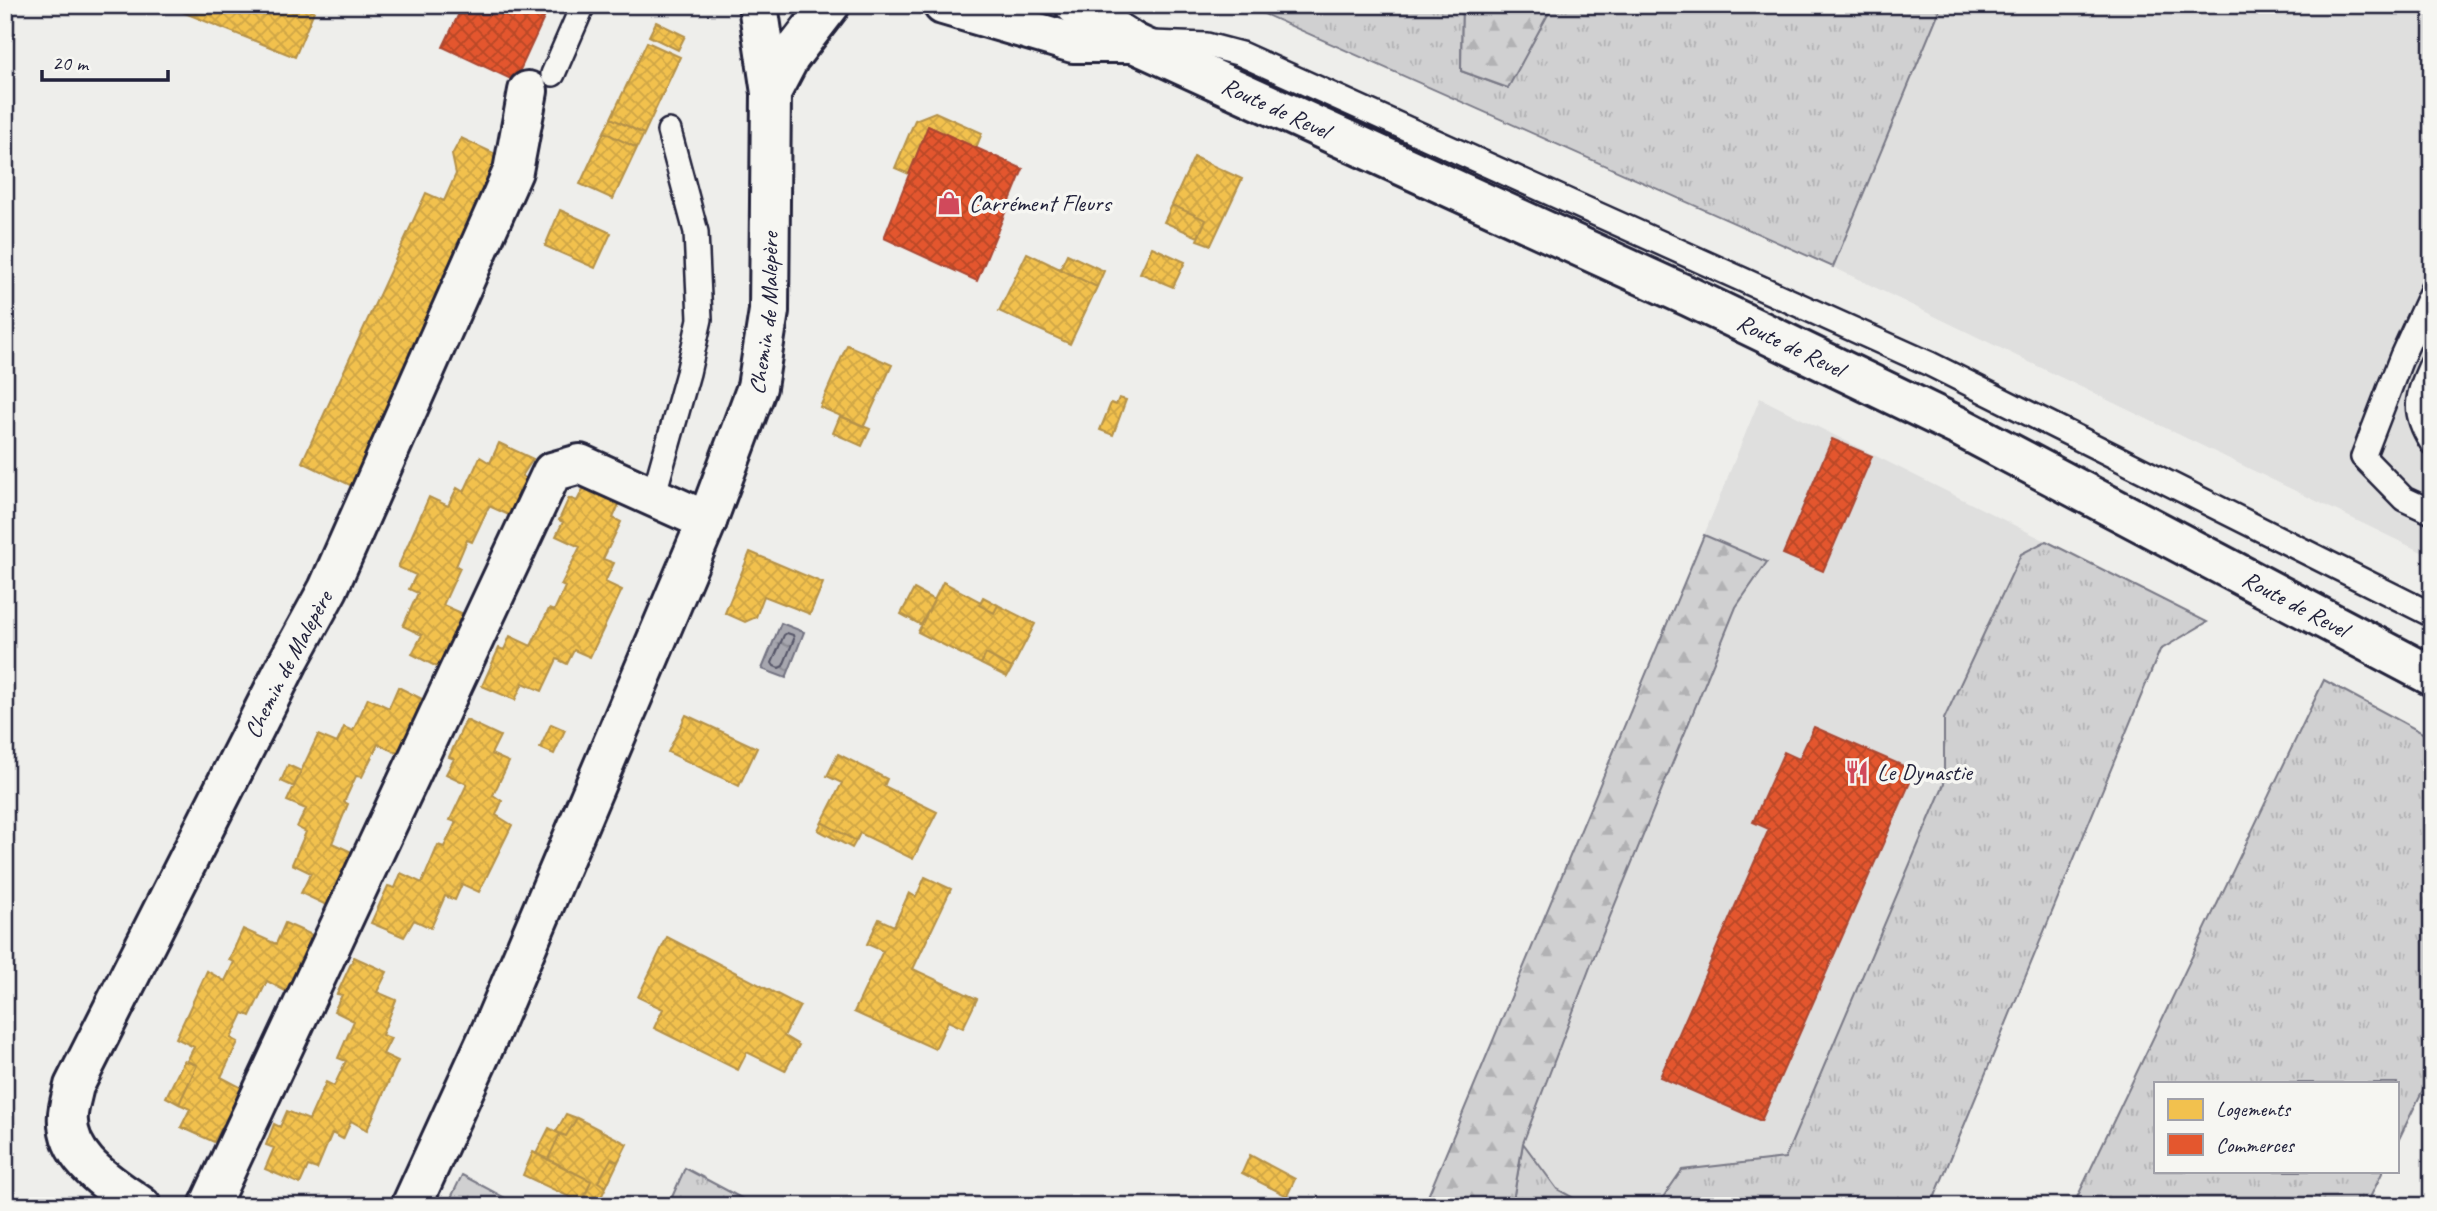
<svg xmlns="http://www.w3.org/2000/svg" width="2437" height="1211" font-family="Caveat,sans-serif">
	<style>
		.built { fill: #dfdfde }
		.grass { fill: url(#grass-tufts); stroke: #797986; stroke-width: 2 }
		.forest { fill: url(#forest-firs); stroke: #797986; stroke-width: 2 }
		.water { fill: url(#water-ripples); stroke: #727281; stroke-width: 2 }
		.homes { fill: url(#homes-cross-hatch); stroke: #b49148; stroke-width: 2 }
		.shops { fill: url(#shops-cross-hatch); stroke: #aa4732; stroke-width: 2 }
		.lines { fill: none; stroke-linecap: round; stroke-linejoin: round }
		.shore { stroke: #575769; stroke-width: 2 }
		.lane-casing { stroke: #22223b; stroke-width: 28 }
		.street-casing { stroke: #22223b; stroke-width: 44 }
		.primary-casing { stroke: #22223b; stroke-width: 44 }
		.lane { stroke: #f6f6f2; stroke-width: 23 }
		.street { stroke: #f6f6f2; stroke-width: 38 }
		.primary { stroke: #f6f6f2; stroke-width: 38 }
		.labels { text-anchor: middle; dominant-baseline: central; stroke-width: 7; stroke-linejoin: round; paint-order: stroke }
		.street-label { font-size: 24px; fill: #22223b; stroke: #f6f6f2 }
		.poi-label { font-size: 24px; fill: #22223b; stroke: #f6f6f2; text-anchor: start }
	</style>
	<defs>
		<pattern id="grass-tufts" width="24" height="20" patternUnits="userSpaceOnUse" patternTransform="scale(1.75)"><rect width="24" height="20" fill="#d0d0d1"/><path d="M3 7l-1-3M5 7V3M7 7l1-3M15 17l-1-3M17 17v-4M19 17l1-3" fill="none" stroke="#b2b2b4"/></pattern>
		<pattern id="forest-firs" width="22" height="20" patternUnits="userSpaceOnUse" patternTransform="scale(1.75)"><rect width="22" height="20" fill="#d0d0d1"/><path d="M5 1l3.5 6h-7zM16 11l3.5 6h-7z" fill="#b2b2b4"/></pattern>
		<pattern id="water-ripples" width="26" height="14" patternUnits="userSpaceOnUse" patternTransform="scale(1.75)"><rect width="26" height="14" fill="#a7a7af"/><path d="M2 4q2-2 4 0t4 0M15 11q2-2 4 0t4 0" fill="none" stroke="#888890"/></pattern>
		<pattern id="homes-cross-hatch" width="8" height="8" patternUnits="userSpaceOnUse" patternTransform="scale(1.75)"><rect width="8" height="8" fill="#f2c14e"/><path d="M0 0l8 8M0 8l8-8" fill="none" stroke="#cfa645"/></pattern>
		<pattern id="shops-cross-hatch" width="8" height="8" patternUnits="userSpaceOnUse" patternTransform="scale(1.75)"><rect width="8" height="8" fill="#e4572e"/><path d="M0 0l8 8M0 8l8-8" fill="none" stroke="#b84828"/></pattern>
	</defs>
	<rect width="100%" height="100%" fill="#eeeeeb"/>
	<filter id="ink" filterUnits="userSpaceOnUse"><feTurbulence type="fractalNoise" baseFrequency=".0143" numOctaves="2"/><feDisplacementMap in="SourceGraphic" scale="14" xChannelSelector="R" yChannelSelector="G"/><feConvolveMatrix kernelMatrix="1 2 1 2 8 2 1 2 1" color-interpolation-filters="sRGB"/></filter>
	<g filter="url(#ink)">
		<path class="built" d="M 2208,5 L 2432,5 L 2432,557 L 1833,267 L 1940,8 L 2207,8 Z
			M 1760,398 L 2046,541 L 2021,554 L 1944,719 L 1944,783 L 1785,1158 L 1682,1170 L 1657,1206 L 1588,1206 L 1557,1189 L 1523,1143 L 1600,941 L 1737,607 L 1767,562 L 1704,535 Z"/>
		<path class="grass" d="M 1244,5 L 1462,5 L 1461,71 L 1507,88 L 1553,5 L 2199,5 L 2207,8 L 1940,9 L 1833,267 Z
			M 2046,541 L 2207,622 L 2160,650 L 1931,1206 L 1657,1206 L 1682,1170 L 1785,1158 L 1944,784 L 1944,719 L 2021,554 Z
			M 2324,680 L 2432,738 L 2432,1071 L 2397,1143 L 2397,1083 L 2155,1083 L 2155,1171 L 2383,1171 L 2366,1206 L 2073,1206 Z
			M 1523,1143 L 1557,1189 L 1588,1206 L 1512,1206 Z
			M 685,1168 L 756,1206 L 668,1206 Z
			M 462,1175 L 520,1206 L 447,1206 Z"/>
		<path class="forest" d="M 1462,5 L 1553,5 L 1508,88 L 1461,71 Z
			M 1704,535 L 1767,562 L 1736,607 L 1600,941 L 1523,1143 L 1512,1206 L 1443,1206 L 1426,1201 Z"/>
		<path class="water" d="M 781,623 L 804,632 L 786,678 L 762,669 Z"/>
		<path class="homes" d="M 165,5 L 299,5 L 314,11 L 295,57 Z
			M 656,22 L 685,36 L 678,50 L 649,36 Z
			M 647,42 L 680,57 L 644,134 L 611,118 Z
			M 935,112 L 982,133 L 976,148 L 928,126 L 909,174 L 895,168 L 915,120 Z
			M 611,118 L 644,134 L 637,148 L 604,132 Z
			M 604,132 L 637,148 L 613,199 L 580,184 Z
			M 461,138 L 502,157 L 352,486 L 302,462 L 426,193 L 444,201 L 456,174 L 452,155 Z
			M 1194,157 L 1242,179 L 1211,245 L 1197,240 L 1206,220 L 1172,205 Z
			M 1172,205 L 1206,220 L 1198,237 L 1164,222 Z
			M 560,210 L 611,233 L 595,268 L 545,246 Z
			M 1152,247 L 1185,262 L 1173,287 L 1140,273 Z
			M 1027,253 L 1097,287 L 1070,344 L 999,311 Z
			M 1067,254 L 1104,271 L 1097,287 L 1060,269 Z
			M 847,345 L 892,365 L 864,426 L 820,407 Z
			M 1119,398 L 1126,400 L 1113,435 L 1100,430 L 1111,403 L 1116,405 Z
			M 840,416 L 870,429 L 862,446 L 833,433 Z
			M 499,443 L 533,459 L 522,476 L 533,483 L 511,516 L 489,506 L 472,542 L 467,540 L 456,566 L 460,568 L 443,605 L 466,615 L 445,671 L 412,654 L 422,635 L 403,626 L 418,593 L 409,589 L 416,575 L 398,567 L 429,497 L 448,506 L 457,488 L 464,492 L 480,457 L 490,463 Z
			M 585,485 L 620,502 L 613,518 L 621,522 L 603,559 L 614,563 L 605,582 L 622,590 L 590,657 L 574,650 L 567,664 L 557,659 L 542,691 L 523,683 L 515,700 L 482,686 L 499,648 L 504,650 L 510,636 L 531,646 L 549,609 L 554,611 L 565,587 L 561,585 L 580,547 L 556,536 L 563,522 L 559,520 L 569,498 L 577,501 Z
			M 750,552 L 823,583 L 810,614 L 764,596 L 756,617 L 745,622 L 725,613 Z
			M 943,582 L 981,602 L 979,605 L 994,613 L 998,605 L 1035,624 L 1012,668 L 986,654 L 981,664 L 918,632 Z
			M 914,589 L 934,600 L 921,625 L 901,614 Z
			M 983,597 L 998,605 L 994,613 L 979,605 Z
			M 986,654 L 1012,668 L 1007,677 L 981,664 Z
			M 398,687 L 430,703 L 401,755 L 378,744 L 362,777 L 356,776 L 344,802 L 348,804 L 332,843 L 354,853 L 335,909 L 301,893 L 311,873 L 292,864 L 306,832 L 297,827 L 306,809 L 287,801 L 318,735 L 337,743 L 344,727 L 353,731 L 368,698 L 389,708 Z
			M 686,715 L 757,748 L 739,786 L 668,752 Z
			M 466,720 L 500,736 L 491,754 L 509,762 L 493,795 L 502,801 L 496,815 L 512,825 L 479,892 L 462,884 L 455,900 L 445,896 L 431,928 L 414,920 L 404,937 L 371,923 L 388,886 L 395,888 L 401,873 L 422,883 L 438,845 L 444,847 L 456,822 L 450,820 L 467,784 L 446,774 L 454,759 L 449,757 Z
			M 551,724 L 565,730 L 554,754 L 540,748 Z
			M 838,754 L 887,779 L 884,786 L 937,812 L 913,859 L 860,833 L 856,841 L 822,822 L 842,783 L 827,776 Z
			M 288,765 L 301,771 L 294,787 L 281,781 Z
			M 822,822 L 856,841 L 852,848 L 818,830 Z
			M 925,877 L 951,889 L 913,969 L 977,999 L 963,1028 L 948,1021 L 935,1049 L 854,1012 L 883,951 L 867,944 L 879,919 L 894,926 L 909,893 L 916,897 Z
			M 285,923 L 321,939 L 297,974 L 287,992 L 267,981 L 250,1016 L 243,1013 L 231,1038 L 238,1042 L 221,1077 L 242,1088 L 236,1100 L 242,1106 L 231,1129 L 223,1125 L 214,1142 L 181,1127 L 190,1109 L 179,1104 L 197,1065 L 187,1061 L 194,1047 L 176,1038 L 207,971 L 225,981 L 234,962 L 229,960 L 243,929 L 276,944 Z
			M 667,937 L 800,1006 L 784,1036 L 799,1045 L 785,1071 L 747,1052 L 738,1070 L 654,1028 L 663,1009 L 638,997 Z
			M 354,957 L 387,972 L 377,992 L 396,1000 L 382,1035 L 391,1038 L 383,1054 L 398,1061 L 367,1130 L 351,1121 L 343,1139 L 332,1133 L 317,1169 L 308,1166 L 300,1184 L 265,1169 L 274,1148 L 266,1145 L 274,1124 L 280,1127 L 287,1111 L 309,1120 L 326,1082 L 334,1086 L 346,1061 L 338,1058 L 354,1021 L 334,1011 L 342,995 L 337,994 Z
			M 184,1061 L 197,1065 L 179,1104 L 166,1097 Z
			M 566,1114 L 577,1118 L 566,1136 L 556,1132 Z
			M 577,1118 L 627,1144 L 618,1162 L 611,1159 L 598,1182 L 606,1187 L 597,1206 L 582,1203 L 591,1181 L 548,1159 L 560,1134 L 566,1136 Z
			M 549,1128 L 560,1134 L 548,1159 L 536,1154 Z
			M 533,1152 L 591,1181 L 582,1203 L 523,1175 Z
			M 1250,1155 L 1295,1179 L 1287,1196 L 1242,1173 Z
			M 611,1159 L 618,1162 L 606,1187 L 598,1182 Z"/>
		<path class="shops" d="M 463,5 L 550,5 L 515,81 L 443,47 Z
			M 928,126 L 1023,169 L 977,281 L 884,238 Z
			M 1832,439 L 1872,456 L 1823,571 L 1783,554 Z
			M 1814,727 L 1915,771 L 1761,1121 L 1660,1077 L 1769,829 L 1753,822 L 1784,752 L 1799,759 Z"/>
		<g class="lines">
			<path class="shore" d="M 787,633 L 793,635 L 794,639 L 783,666 L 779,668 L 774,666 L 772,663 L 784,635 Z"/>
			<g class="lane-casing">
				<path id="lane" d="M 1151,43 L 1207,45 L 1241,54 L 1930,364 L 2432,615
					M 553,74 L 583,5
					M 2432,290 L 2402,356 L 2363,457 L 2404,499 L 2432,512
					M 2432,363 C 2417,397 2411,410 2432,443
					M 653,497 L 688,373 L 700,319 L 696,232 L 669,131"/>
			</g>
			<g class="street-casing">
				<g id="street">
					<path d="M 771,93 L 790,57 L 830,5"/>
					<path id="s1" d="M 141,1206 C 110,1184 64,1158 68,1114 C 69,1105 72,1095 74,1086 L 288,662 L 328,589 L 513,171 L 528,91"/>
					<path d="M 209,1206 L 552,472 L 580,464 L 707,521"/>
					<path id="s2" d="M 411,1206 L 491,1031 L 707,521 L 757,387 L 769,311 L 771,93 L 758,5"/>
				</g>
			</g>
			<g class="primary-casing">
				<g id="primary">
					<path d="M 943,5 L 1073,43 L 1134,43"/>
					<path id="s3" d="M 1075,5 L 1134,43 L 1690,297 L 1962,428 L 2432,676"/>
				</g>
			</g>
			<use href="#lane" class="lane"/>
			<use href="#street" class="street"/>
			<use href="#primary" class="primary"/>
		</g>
	</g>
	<defs>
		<g id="shop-bare" transform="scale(1.89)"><path d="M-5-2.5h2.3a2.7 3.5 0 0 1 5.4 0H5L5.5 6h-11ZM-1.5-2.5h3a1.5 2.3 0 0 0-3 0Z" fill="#d1495b" stroke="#f6f6f2" stroke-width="2.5" paint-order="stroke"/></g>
		<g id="restaurant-bare" transform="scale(1.89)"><path d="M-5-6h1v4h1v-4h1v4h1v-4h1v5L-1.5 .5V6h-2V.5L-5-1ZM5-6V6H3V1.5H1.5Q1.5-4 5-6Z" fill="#d1495b" stroke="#f6f6f2" stroke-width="2.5" paint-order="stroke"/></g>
	</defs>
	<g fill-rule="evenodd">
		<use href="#shop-bare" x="949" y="203"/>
		<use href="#restaurant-bare" x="1857" y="772"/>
	</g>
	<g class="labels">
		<g class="street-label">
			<text stroke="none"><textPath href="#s3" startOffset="226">Route de Revel</textPath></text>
			<text stroke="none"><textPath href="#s2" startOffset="964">Chemin de Malepère</textPath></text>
			<text stroke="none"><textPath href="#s3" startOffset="793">Route de Revel</textPath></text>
			<text stroke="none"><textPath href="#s3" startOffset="1360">Route de Revel</textPath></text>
			<text stroke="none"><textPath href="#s1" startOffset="625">Chemin de Malepère</textPath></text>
		</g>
		<g class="poi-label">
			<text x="969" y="203">Carrément Fleurs</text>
			<text x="1877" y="772">Le Dynastie</text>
		</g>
	</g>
	<rect width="2437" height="1211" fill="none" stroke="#f6f6f2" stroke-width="28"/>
	<rect x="14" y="14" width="2409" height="1183" fill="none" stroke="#22223b" stroke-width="2.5" filter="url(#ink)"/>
	<rect x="2154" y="1082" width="245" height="91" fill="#f6f6f2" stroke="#a1a1a9" stroke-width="2"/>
	<rect x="2168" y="1099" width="35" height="21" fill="#f2c14e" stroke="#a1a1a9" stroke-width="2"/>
	<text x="2216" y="1116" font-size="21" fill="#22223b">Logements</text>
	<rect x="2168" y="1134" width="35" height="21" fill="#e4572e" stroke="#a1a1a9" stroke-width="2"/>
	<text x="2216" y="1152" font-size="21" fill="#22223b">Commerces</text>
	<path d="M42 70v10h126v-10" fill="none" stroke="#22223b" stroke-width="3.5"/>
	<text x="52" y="70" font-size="21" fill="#22223b" stroke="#f6f6f2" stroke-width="5" paint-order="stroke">20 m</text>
</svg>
